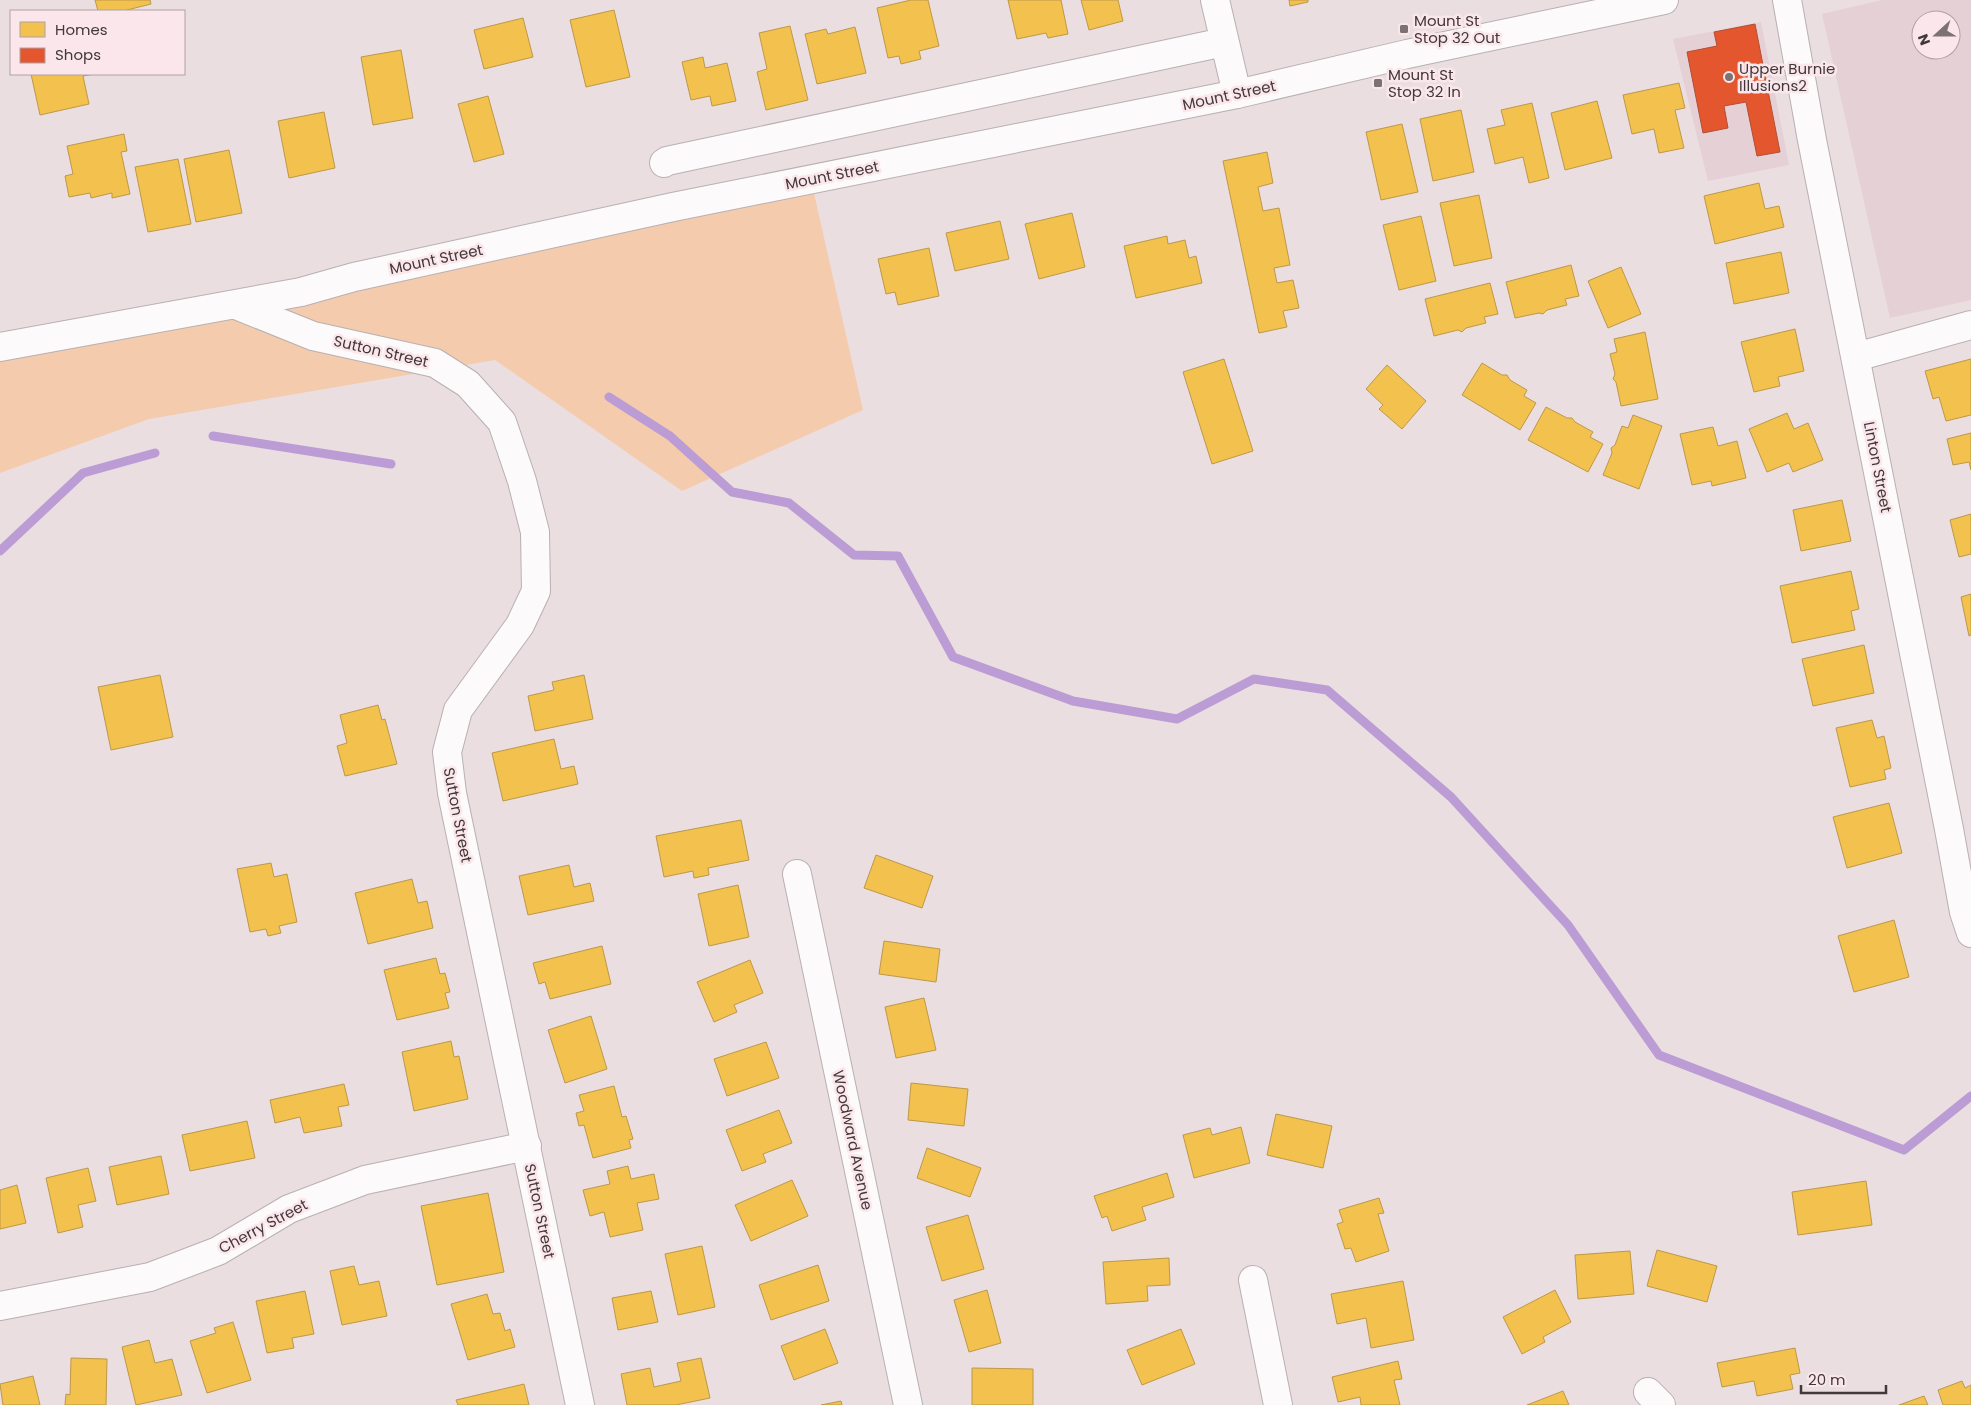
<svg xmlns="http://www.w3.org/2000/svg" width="1971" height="1405" font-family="Poppins,sans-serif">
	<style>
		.built { fill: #e5d0d5; fill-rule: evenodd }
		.green { fill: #f5cbad }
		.homes { fill: #f2c14e; stroke: #bd9848 }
		.shops { fill: #e4572e; stroke: #b34e32 }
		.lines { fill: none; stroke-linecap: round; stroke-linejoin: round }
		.stream { stroke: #bb9cd4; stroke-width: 9 }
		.minor-casing { stroke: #b8b0b2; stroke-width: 30 }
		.highway-casing { stroke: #b8b0b2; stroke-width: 30 }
		.minor { stroke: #fcfafa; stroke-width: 28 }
		.highway { stroke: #fcfafa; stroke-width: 28 }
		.poi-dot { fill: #7c7274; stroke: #fbe7eb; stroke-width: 2 }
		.labels { text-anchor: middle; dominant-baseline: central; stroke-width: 5; stroke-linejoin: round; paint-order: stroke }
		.poi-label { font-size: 15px; fill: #40383a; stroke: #fbe7eb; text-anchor: start }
		.street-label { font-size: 15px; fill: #40383a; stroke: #fbe7eb }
	</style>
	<rect width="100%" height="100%" fill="#eadee1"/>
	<path class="built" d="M 1882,0 L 1971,0 L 1971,300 L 1890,318 L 1822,14 ZM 1921,20 L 1951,20 L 1951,50 L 1921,50 Z
		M 1761,22 L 1789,165 L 1708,181 L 1673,39 Z"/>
	<path class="green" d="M 811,180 L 863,410 L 682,491 L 495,360 L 149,419 L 0,473 L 0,347 Z"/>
	<path class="homes" d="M 95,0 L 150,0 L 151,4 L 123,11 L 98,11 Z
		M 911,0 L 928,0 L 939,46 L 919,51 L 921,59 L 901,64 L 899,56 L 888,58 L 877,8 Z
		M 1008,0 L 1061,0 L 1068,34 L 1048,38 L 1046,33 L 1017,39 Z
		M 1081,0 L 1118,0 L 1123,21 L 1089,30 Z
		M 1289,0 L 1308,0 L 1308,2 L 1290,6 Z
		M 614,10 L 630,77 L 586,87 L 570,20 Z
		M 523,18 L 533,57 L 484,69 L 474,30 Z
		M 790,26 L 808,100 L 766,110 L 757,72 L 767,69 L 759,33 Z
		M 855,27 L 866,73 L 817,84 L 805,34 L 826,29 L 828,34 Z
		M 401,50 L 413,118 L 373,125 L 361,57 Z
		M 703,57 L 705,68 L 727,63 L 736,101 L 712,106 L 710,96 L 691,100 L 682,62 Z
		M 31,74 L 94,74 L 83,76 L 89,104 L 40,115 Z
		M 1679,83 L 1685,108 L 1675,110 L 1684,148 L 1659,153 L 1654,129 L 1632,134 L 1623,95 Z
		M 488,96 L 504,154 L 474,162 L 458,104 Z
		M 1597,101 L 1612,158 L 1565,170 L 1551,113 Z
		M 1532,103 L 1549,178 L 1529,183 L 1523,157 L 1495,164 L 1487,129 L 1505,125 L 1501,110 Z
		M 1461,110 L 1474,172 L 1433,181 L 1420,119 Z
		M 324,112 L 335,168 L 289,178 L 278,121 Z
		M 1402,124 L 1418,192 L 1381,200 L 1366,132 Z
		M 124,134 L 127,151 L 121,152 L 130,194 L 112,198 L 112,193 L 91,198 L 90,193 L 69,197 L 65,176 L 73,174 L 67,146 Z
		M 229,150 L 242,213 L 196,222 L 184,159 Z
		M 1267,152 L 1273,183 L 1258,187 L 1263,211 L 1279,208 L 1290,265 L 1274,268 L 1277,283 L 1293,280 L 1299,308 L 1283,311 L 1287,327 L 1259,333 L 1223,161 Z
		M 178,159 L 191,224 L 148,232 L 135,167 Z
		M 1759,183 L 1765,209 L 1779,206 L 1784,227 L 1715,244 L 1704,196 Z
		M 1479,195 L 1492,258 L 1454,266 L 1440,203 Z
		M 1072,213 L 1085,267 L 1039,279 L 1025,224 Z
		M 1421,216 L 1436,281 L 1399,290 L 1383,225 Z
		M 1000,221 L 1009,259 L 955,271 L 946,233 Z
		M 1167,236 L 1168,244 L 1185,240 L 1189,258 L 1196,256 L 1202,283 L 1136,298 L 1124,246 Z
		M 929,248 L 939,296 L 898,305 L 895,292 L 886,294 L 878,259 Z
		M 1781,252 L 1789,293 L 1734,304 L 1726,263 Z
		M 1571,265 L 1579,296 L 1565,299 L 1567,305 L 1547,310 L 1543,314 L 1539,313 L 1515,318 L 1506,282 Z
		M 1621,267 L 1641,314 L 1608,328 L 1588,281 Z
		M 1490,283 L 1498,314 L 1484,317 L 1486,323 L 1466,328 L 1462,332 L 1458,330 L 1434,336 L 1425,299 Z
		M 1795,329 L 1804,371 L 1778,377 L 1780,386 L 1754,392 L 1741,342 Z
		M 1645,332 L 1658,399 L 1621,406 L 1616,382 L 1613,379 L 1615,374 L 1610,354 L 1617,352 L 1614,339 Z
		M 1224,359 L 1253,451 L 1212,464 L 1183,372 Z
		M 1971,359 L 1971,415 L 1946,421 L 1939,397 L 1933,399 L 1925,371 Z
		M 1482,363 L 1502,375 L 1507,375 L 1510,380 L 1527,390 L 1524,396 L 1536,403 L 1520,430 L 1462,395 Z
		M 1387,365 L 1426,401 L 1402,429 L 1379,409 L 1383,405 L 1366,389 Z
		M 1546,407 L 1567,418 L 1572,418 L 1575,422 L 1593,432 L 1590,437 L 1603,444 L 1588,472 L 1528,440 Z
		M 1787,413 L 1794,429 L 1808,423 L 1823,460 L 1793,472 L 1789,463 L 1767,472 L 1749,429 Z
		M 1633,415 L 1662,426 L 1639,489 L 1603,475 L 1612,453 L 1611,448 L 1615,445 L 1622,426 L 1628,428 Z
		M 1713,427 L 1718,446 L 1737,441 L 1746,478 L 1712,486 L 1711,481 L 1692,485 L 1680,434 Z
		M 1971,433 L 1971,470 L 1969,462 L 1953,465 L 1947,439 Z
		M 1842,500 L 1851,541 L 1801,551 L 1793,510 Z
		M 1971,514 L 1971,554 L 1959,557 L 1950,520 Z
		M 1851,571 L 1859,609 L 1851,611 L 1855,630 L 1792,643 L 1780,586 Z
		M 1971,594 L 1971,635 L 1969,636 L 1961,597 Z
		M 1864,645 L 1874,693 L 1813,706 L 1802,659 Z
		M 160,675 L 173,737 L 111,750 L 98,687 Z
		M 584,675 L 593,719 L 535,731 L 528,696 L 554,690 L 552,682 Z
		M 378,705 L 382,720 L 385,719 L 397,764 L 345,776 L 337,746 L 347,743 L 340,715 Z
		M 1872,720 L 1877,738 L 1884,736 L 1891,768 L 1884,770 L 1886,779 L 1850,787 L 1836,728 Z
		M 554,739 L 561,769 L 574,766 L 578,784 L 503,801 L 492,753 Z
		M 1889,803 L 1902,853 L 1847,868 L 1833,817 Z
		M 741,820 L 749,860 L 708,868 L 709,875 L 694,878 L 693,871 L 664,877 L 656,836 Z
		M 876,855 L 933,876 L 922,908 L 864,888 Z
		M 271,863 L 274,877 L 287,874 L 297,922 L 279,926 L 281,933 L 268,936 L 266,929 L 250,932 L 237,869 Z
		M 569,865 L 574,887 L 590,883 L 594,901 L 528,915 L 519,876 Z
		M 412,879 L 418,903 L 427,901 L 433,928 L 368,944 L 355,893 Z
		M 738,885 L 749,937 L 709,946 L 698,894 Z
		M 1894,920 L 1909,977 L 1854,992 L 1838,936 Z
		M 884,941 L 940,949 L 936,982 L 879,974 Z
		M 602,946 L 611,984 L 550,999 L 545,982 L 539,984 L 533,963 Z
		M 436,958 L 440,974 L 445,973 L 450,992 L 445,993 L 449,1008 L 397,1020 L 384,970 Z
		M 750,960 L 763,993 L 734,1005 L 737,1012 L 714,1022 L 697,982 Z
		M 924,998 L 936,1050 L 896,1058 L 885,1007 Z
		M 591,1016 L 607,1069 L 565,1083 L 548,1030 Z
		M 451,1041 L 454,1057 L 459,1056 L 468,1099 L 414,1111 L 402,1052 Z
		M 766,1042 L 779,1078 L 727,1096 L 714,1059 Z
		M 911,1083 L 968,1089 L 964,1126 L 908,1120 Z
		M 344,1084 L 349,1105 L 338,1107 L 342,1126 L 304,1133 L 300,1117 L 275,1123 L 270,1100 Z
		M 614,1086 L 622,1117 L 626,1116 L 633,1139 L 629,1140 L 631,1148 L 593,1158 L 584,1125 L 579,1126 L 576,1113 L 584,1111 L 579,1095 Z
		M 779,1110 L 792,1143 L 763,1154 L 766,1162 L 742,1171 L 726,1130 Z
		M 1276,1114 L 1332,1126 L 1323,1168 L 1267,1155 Z
		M 247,1121 L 255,1158 L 190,1171 L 182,1135 Z
		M 1241,1127 L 1250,1163 L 1194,1178 L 1183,1135 L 1210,1128 L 1212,1135 Z
		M 927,1148 L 981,1168 L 970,1197 L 917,1178 Z
		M 161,1156 L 169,1194 L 117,1205 L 109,1167 Z
		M 628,1166 L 631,1179 L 654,1174 L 659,1199 L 637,1203 L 643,1230 L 610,1237 L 604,1212 L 590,1216 L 583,1190 L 610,1184 L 607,1171 Z
		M 88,1168 L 96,1201 L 78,1205 L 83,1227 L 58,1233 L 46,1178 Z
		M 1167,1173 L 1174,1197 L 1142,1207 L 1146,1220 L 1112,1231 L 1107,1216 L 1102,1218 L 1094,1196 Z
		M 792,1180 L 808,1216 L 751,1241 L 735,1205 Z
		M 1866,1181 L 1872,1225 L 1798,1235 L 1792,1192 Z
		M 17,1185 L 26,1223 L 0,1229 L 0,1190 Z
		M 488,1193 L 504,1272 L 437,1285 L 421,1206 Z
		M 1379,1198 L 1384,1213 L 1378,1214 L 1389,1251 L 1356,1262 L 1351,1248 L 1345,1249 L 1337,1224 L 1343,1222 L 1339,1210 Z
		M 968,1215 L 984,1269 L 942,1281 L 926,1227 Z
		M 702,1246 L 715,1307 L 678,1315 L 665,1254 Z
		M 1657,1250 L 1717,1266 L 1707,1302 L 1647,1286 Z
		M 1630,1251 L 1634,1294 L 1578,1299 L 1575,1255 Z
		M 1169,1258 L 1170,1285 L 1147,1286 L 1148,1301 L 1106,1304 L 1103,1262 Z
		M 818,1265 L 829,1301 L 771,1320 L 759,1285 Z
		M 354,1266 L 359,1285 L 379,1281 L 387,1316 L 342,1325 L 330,1271 Z
		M 1403,1281 L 1414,1340 L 1371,1348 L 1366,1318 L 1337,1324 L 1331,1294 Z
		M 987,1290 L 1001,1343 L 969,1352 L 954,1300 Z
		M 1555,1290 L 1571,1322 L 1543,1337 L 1545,1342 L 1522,1354 L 1503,1317 Z
		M 305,1291 L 314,1334 L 292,1338 L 294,1348 L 267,1353 L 256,1301 Z
		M 651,1291 L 658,1322 L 618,1330 L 612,1298 Z
		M 487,1294 L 493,1314 L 500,1313 L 505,1331 L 510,1329 L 515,1347 L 468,1360 L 451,1304 Z
		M 233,1322 L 251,1380 L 207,1393 L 190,1341 L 216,1333 L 214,1328 Z
		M 825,1329 L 838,1363 L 794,1380 L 781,1346 Z
		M 1181,1329 L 1195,1364 L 1142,1385 L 1127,1350 Z
		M 149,1340 L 155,1363 L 172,1359 L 182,1395 L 136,1405 L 122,1347 Z
		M 1795,1348 L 1800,1373 L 1790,1375 L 1793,1389 L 1757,1396 L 1754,1381 L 1722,1387 L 1717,1363 Z
		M 71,1358 L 107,1359 L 106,1405 L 65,1405 L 66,1394 L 70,1395 Z
		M 701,1358 L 710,1398 L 676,1405 L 627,1405 L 621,1374 L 650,1368 L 654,1387 L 681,1381 L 677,1363 Z
		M 1398,1361 L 1402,1379 L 1394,1380 L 1400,1405 L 1361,1405 L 1360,1397 L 1338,1402 L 1332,1377 Z
		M 972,1368 L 1033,1369 L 1033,1405 L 972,1405 Z
		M 33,1376 L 40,1405 L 3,1405 L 0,1384 Z
		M 1962,1381 L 1965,1388 L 1971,1385 L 1971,1405 L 1943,1405 L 1938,1390 Z
		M 524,1384 L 529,1405 L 458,1405 L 456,1400 Z
		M 1563,1391 L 1569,1405 L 1527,1405 Z
		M 1924,1396 L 1928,1405 L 1899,1405 Z
		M 841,1401 L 842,1405 L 821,1405 Z"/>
	<path class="shops" d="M 1755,24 L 1780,152 L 1757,156 L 1746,102 L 1724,106 L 1728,128 L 1703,133 L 1687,52 L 1717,46 L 1714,32 Z"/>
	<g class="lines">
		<path class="stream" d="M 609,397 L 670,436 L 732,492 L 789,503 L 854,555 L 898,556 L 953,657 L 1073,701 L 1177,719 L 1254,679 L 1327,690 L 1451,797 L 1568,925 L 1659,1055 L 1904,1150 L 1971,1096
			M 213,436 L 391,464
			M 0,551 L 83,473 L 155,453"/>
		<g class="minor-casing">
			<path id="minor" d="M 1215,0 L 1237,94
				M 1787,0 L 1812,140 L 1949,829 L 1964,912 L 1971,933
				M 664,163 L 667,161 L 1224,42
				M 236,305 L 313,336 L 435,363 L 468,384 L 502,422 L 522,481 L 535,532 L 536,591 L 520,625 L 458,710 L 447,752 L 452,793 L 580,1405
				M 1856,357 L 1971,325
				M 797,874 L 908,1405
				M 1253,1280 L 1278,1405
				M 0,1306 L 150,1277 L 218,1251 L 289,1209 L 365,1180 L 527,1146
				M 1648,1392 L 1661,1405"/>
		</g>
		<g class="highway-casing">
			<path id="highway" d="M 0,347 L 301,292 L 354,277 L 673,207 L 1237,94 L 1407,54 L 1664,0"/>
		</g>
		<use href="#minor" class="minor"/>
		<use href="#highway" class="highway"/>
	</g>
	<g class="poi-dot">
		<rect x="1399" y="24" width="10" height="10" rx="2.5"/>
		<circle cx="1729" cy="77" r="5"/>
		<rect x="1373" y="78" width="10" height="10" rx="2.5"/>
	</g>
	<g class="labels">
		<g class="poi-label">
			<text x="1414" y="20">Mount St<tspan x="1414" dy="17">Stop 32 Out</tspan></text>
			<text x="1739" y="68">Upper Burnie<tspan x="1739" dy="17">Illusions2</tspan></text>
			<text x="1388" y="74">Mount St<tspan x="1388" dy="17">Stop 32 In</tspan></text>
		</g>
		<g class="street-label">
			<text transform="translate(1229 95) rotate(-12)">Mount Street</text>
			<text transform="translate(832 175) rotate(-11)">Mount Street</text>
			<text transform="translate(436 259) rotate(-12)">Mount Street</text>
			<text transform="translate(381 351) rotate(13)">Sutton Street</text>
			<text transform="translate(1878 467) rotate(79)">Linton Street</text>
			<text transform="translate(458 815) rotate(79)">Sutton Street</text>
			<text transform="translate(853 1140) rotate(78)">Woodward Avenue</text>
			<text transform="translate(540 1211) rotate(78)">Sutton Street</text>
			<text transform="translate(263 1226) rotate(-28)">Cherry Street</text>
		</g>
	</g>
	<rect x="10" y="10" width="175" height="65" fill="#fbe7eb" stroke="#b0a1a4"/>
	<rect x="20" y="22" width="25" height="15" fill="#f2c14e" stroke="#b0a1a4"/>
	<text x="55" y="35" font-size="15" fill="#40383a">Homes</text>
	<rect x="20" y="48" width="25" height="15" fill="#e4572e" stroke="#b0a1a4"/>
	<text x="55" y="60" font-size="15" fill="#40383a">Shops</text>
	<g transform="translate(1936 35) rotate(249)"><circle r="24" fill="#fbe7eb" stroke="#b0a1a4"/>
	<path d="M0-4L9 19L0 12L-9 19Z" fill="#7c7274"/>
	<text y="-8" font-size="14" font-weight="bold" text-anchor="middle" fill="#40383a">N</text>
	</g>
	<path d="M1801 1385v8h85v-8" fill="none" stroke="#40383a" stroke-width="2.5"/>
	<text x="1808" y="1385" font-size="15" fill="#40383a" stroke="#fbe7eb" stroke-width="4" paint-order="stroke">20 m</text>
</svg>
